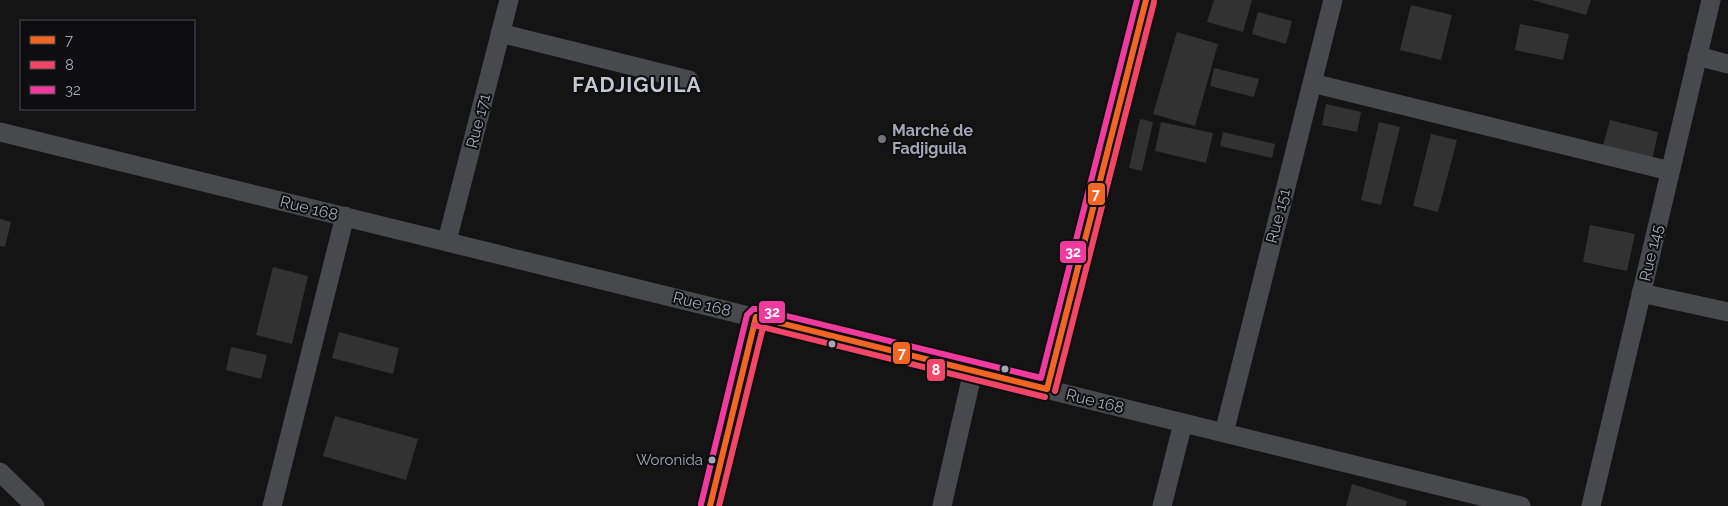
<svg xmlns="http://www.w3.org/2000/svg" width="1728" height="506" font-family="Raleway,sans-serif">
	<style>
		.building { fill: #323233 }
		.lines { fill: none; stroke-linecap: round; stroke-linejoin: round }
		.minor { stroke: #48494d; stroke-width: 19 }
		.bus-1-casing { stroke: #0e0e10; stroke-width: 10 }
		.bus-2-casing { stroke: #0e0e10; stroke-width: 10 }
		.bus-3-casing { stroke: #0e0e10; stroke-width: 10 }
		.bus-1 { stroke: #f26522; stroke-width: 6 }
		.bus-2 { stroke: #f34667; stroke-width: 6 }
		.bus-3 { stroke: #f13a9d; stroke-width: 6 }
		.poi-dot { fill: #72747d; stroke: #0e0e10; stroke-width: 2 }
		.bus-dot { fill: #a5a7b5; stroke: #0e0e10; stroke-width: 2 }
		.labels { text-anchor: middle; dominant-baseline: central; stroke-width: 4; stroke-linejoin: round; paint-order: stroke }
		.bus-label { font-size: 15px; fill: #a5a7b5; stroke: #0e0e10; text-anchor: end }
		.street-label { font-size: 16px; fill: #a5a7b5; stroke: #0e0e10 }
		.poi-label { font-size: 16px; font-weight: bold; fill: #a5a7b5; stroke: #0e0e10; text-anchor: start }
		.district-label { font-size: 21px; font-weight: bold; letter-spacing: 1px; fill: #c6c7d1; stroke: #0e0e10 }
		.line-badge { stroke: #0e0e10; stroke-width: 2 }
		.badge-label { font-size: 14px; text-anchor: middle; font-weight: bold; fill: #fff }
	</style>
	<rect width="100%" height="100%" fill="#141414"/>
	<path class="building" d="M 1214,0 L 1252,0 L 1243,32 L 1207,22 Z
		M 1532,0 L 1591,0 L 1586,15 Z
		M 1411,5 L 1452,15 L 1441,60 L 1400,50 Z
		M 1258,12 L 1292,21 L 1286,44 L 1252,34 Z
		M 1520,24 L 1569,34 L 1563,60 L 1515,50 Z
		M 1177,32 L 1218,44 L 1195,126 L 1153,114 Z
		M 1214,68 L 1259,79 L 1254,97 L 1210,86 Z
		M 1326,104 L 1361,112 L 1357,132 L 1322,125 Z
		M 1140,119 L 1153,122 L 1142,171 L 1129,168 Z
		M 1610,120 L 1658,132 L 1652,161 L 1602,149 Z
		M 1161,122 L 1213,133 L 1206,163 L 1155,151 Z
		M 1379,122 L 1400,127 L 1381,205 L 1361,200 Z
		M 1223,132 L 1275,144 L 1272,158 L 1220,146 Z
		M 1431,134 L 1457,140 L 1438,212 L 1413,206 Z
		M 0,219 L 11,222 L 5,247 L 0,246 Z
		M 1590,225 L 1635,234 L 1627,271 L 1583,262 Z
		M 273,267 L 308,276 L 292,344 L 256,335 Z
		M 339,332 L 399,348 L 393,374 L 332,358 Z
		M 231,347 L 267,355 L 261,379 L 226,370 Z
		M 335,416 L 418,439 L 406,480 L 323,456 Z
		M 1352,484 L 1407,501 L 1406,506 L 1346,506 Z"/>
	<g class="lines">
		<path class="minor" d="M 500,33 L 689,80
			M 1697,56 L 1728,64
			M 1312,83 L 1670,171
			M 0,132 L 1521,506
			M 447,241 L 509,0
			M 1641,293 L 1728,312
			M 1047,389 L 1146,0
			M 1224,433 L 1333,0
			M 0,472 L 35,506
			M 272,506 L 345,216
			M 710,506 L 756,317
			M 942,506 L 973,371
			M 1162,506 L 1183,423
			M 1591,506 L 1711,0"/>
		<g class="bus-1-casing">
			<path id="bus-1" d="M 756,317 L 1047,389
				M 1047,389 L 1146,0
				M 710,506 L 756,317"/>
		</g>
		<g class="bus-2-casing">
			<path id="bus-2" d="M 754,325 L 1045,397
				M 1055,391 L 1154,2
				M 719,506 L 765,319"/>
		</g>
		<g class="bus-3-casing">
			<path id="bus-3" d="M 701,504 L 747,315 L 753,309 L 758,309 L 1041,378 L 1137,0"/>
		</g>
		<use href="#bus-1" class="bus-1"/>
		<use href="#bus-2" class="bus-2"/>
		<use href="#bus-3" class="bus-3"/>
	</g>
	<circle class="poi-dot" cx="882" cy="139" r="5"/>
	<g class="bus-dot">
		<circle cx="832" cy="344" r="4.5"/>
		<circle cx="1005" cy="369" r="4.5"/>
		<circle cx="712" cy="460" r="4.5"/>
	</g>
	<g class="labels">
		<g class="bus-label">
			<text x="703" y="460">Woronida</text>
		</g>
		<g class="street-label">
			<text transform="translate(478 121) rotate(-76)">Rue 171</text>
			<text transform="translate(309 208) rotate(14)">Rue 168</text>
			<text transform="translate(1278 216) rotate(-76)">Rue 151</text>
			<text transform="translate(1651 253) rotate(-77)">Rue 145</text>
			<text transform="translate(702 304) rotate(14)">Rue 168</text>
			<text transform="translate(1095 401) rotate(14)">Rue 168</text>
		</g>
		<g class="poi-label">
			<text x="892" y="130">Marché de<tspan x="892" dy="18">Fadjiguila</tspan></text>
		</g>
		<g class="district-label">
			<text x="637" y="84">FADJIGUILA</text>
		</g>
	</g>
	<g class="line-badge">
		<rect x="1087" y="182" width="19" height="24" rx="5" fill="#f26522"/>
		<rect x="1059" y="240" width="28" height="24" rx="5" fill="#f13a9d"/>
		<rect x="758" y="300" width="28" height="24" rx="5" fill="#f13a9d"/>
		<rect x="892" y="341" width="19" height="24" rx="5" fill="#f26522"/>
		<rect x="926" y="358" width="20" height="24" rx="5" fill="#f34667"/>
	</g>
	<g class="badge-label">
		<text x="1096" y="199">7</text>
		<text x="1073" y="257">32</text>
		<text x="772" y="317">32</text>
		<text x="902" y="358">7</text>
		<text x="936" y="375">8</text>
	</g>
	<rect x="20" y="20" width="175" height="90" fill="#0e0e10" stroke="#4a4b52"/>
	<rect x="30" y="36" width="25" height="8" fill="#f26522" stroke="#4a4b52"/>
	<text x="65" y="45" font-size="15" fill="#a5a7b5">7</text>
	<rect x="30" y="61" width="25" height="8" fill="#f34667" stroke="#4a4b52"/>
	<text x="65" y="70" font-size="15" fill="#a5a7b5">8</text>
	<rect x="30" y="86" width="25" height="8" fill="#f13a9d" stroke="#4a4b52"/>
	<text x="65" y="95" font-size="15" fill="#a5a7b5">32</text>
</svg>
